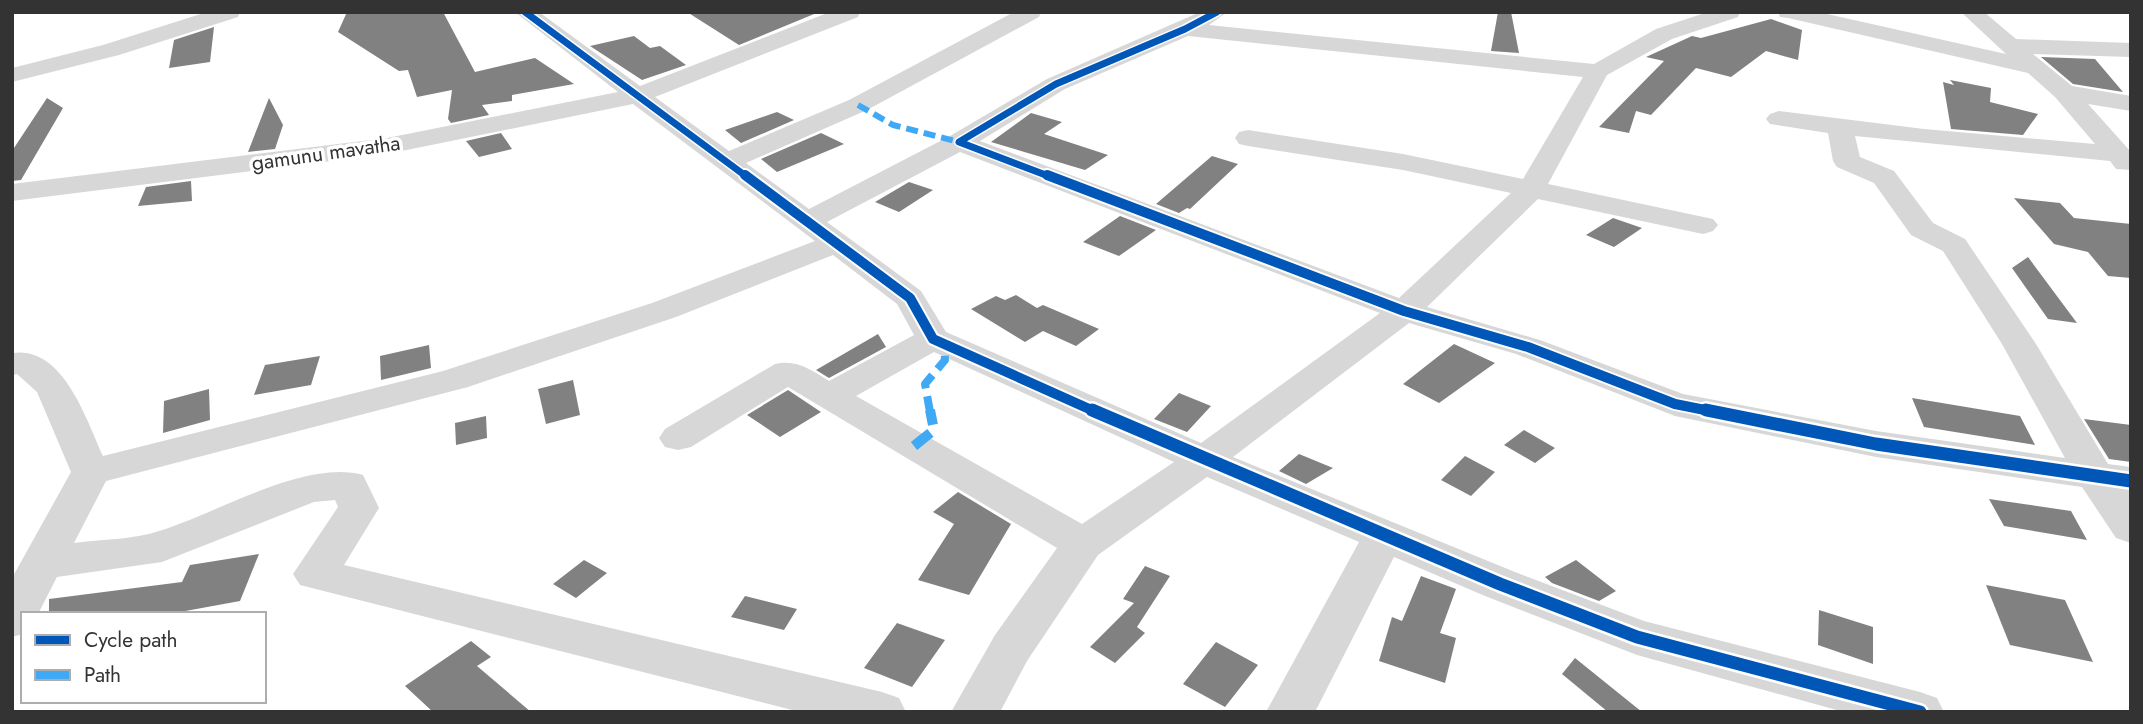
<svg xmlns="http://www.w3.org/2000/svg" width="2143" height="724" font-family="Jost,sans-serif">
	<style>
		.building { fill: #818181 }
		.lines { fill: none; stroke-linecap: round; stroke-linejoin: round }
		.minor { fill: #d7d7d7; fill-rule: evenodd }
		.quiet-far2 { stroke: #3fa9f5; stroke-width: 6; stroke-dasharray: 12 6; stroke-linecap: butt }
		.quiet-far1 { stroke: #3fa9f5; stroke-width: 8; stroke-dasharray: 16 8; stroke-linecap: butt }
		.quiet { stroke: #3fa9f5; stroke-width: 10; stroke-dasharray: 21 10; stroke-linecap: butt }
		.cycleway-far2-casing { stroke: #fff; stroke-width: 10 }
		.cycleway-far1-casing { stroke: #fff; stroke-width: 14 }
		.cycleway-casing { stroke: #fff; stroke-width: 18 }
		.cycleway-far2 { stroke: #0057b8; stroke-width: 7 }
		.cycleway-far1 { stroke: #0057b8; stroke-width: 10 }
		.cycleway { stroke: #0057b8; stroke-width: 13 }
		.labels { text-anchor: middle; dominant-baseline: central; stroke-width: 7; stroke-linejoin: round; paint-order: stroke }
		.far-street-label { font-size: 21px; fill: #333; stroke: #fff }
	</style>
	<rect width="100%" height="100%" fill="#fff"/>
	<path class="building" d="M 347,12 L 443,12 L 475,72 L 535,58 L 574,84 L 512,95 L 512,101 L 482,105 L 489,115 L 451,123 L 448,119 L 452,90 L 417,97 L 408,70 L 399,71 L 338,32 Z
		M 687,12 L 819,12 L 739,45 Z
		M 1498,12 L 1511,12 L 1519,53 L 1491,51 Z
		M 1771,19 L 1802,30 L 1798,60 L 1766,51 L 1731,77 L 1696,68 L 1651,115 L 1636,111 L 1629,133 L 1599,127 L 1664,61 L 1646,57 L 1692,36 L 1701,38 Z
		M 214,27 L 210,62 L 169,68 L 174,40 Z
		M 634,36 L 650,48 L 660,46 L 686,65 L 642,80 L 590,46 Z
		M 2041,57 L 2095,59 L 2123,92 L 2073,84 Z
		M 1950,80 L 1991,88 L 1990,102 L 2038,114 L 2023,135 L 1951,129 L 1943,82 L 1954,85 Z
		M 47,98 L 63,108 L 21,180 L 12,181 L 12,151 Z
		M 269,98 L 283,125 L 275,149 L 248,152 Z
		M 777,112 L 794,120 L 741,143 L 725,130 Z
		M 1031,113 L 1062,122 L 1044,134 L 1108,155 L 1085,170 L 991,142 Z
		M 501,133 L 512,149 L 479,157 L 466,141 Z
		M 821,133 L 844,144 L 777,172 L 761,159 Z
		M 1212,156 L 1238,164 L 1190,209 L 1187,208 L 1179,213 L 1156,204 Z
		M 191,181 L 192,201 L 138,206 L 146,187 Z
		M 909,182 L 933,190 L 899,212 L 875,202 Z
		M 2014,198 L 2060,203 L 2074,218 L 2131,224 L 2131,278 L 2108,276 L 2088,252 L 2054,244 Z
		M 1120,216 L 1156,230 L 1119,256 L 1083,242 Z
		M 1613,218 L 1642,228 L 1614,247 L 1586,235 Z
		M 2028,257 L 2077,323 L 2048,319 L 2012,268 Z
		M 1016,295 L 1037,308 L 1043,305 L 1099,329 L 1076,346 L 1043,331 L 1025,342 L 971,309 L 996,296 L 1005,300 Z
		M 878,334 L 886,347 L 829,378 L 816,370 Z
		M 1454,344 L 1495,363 L 1439,403 L 1403,384 Z
		M 429,345 L 431,368 L 381,380 L 380,356 Z
		M 320,356 L 311,385 L 254,395 L 265,365 Z
		M 573,380 L 580,415 L 546,424 L 538,389 Z
		M 209,389 L 210,420 L 163,433 L 164,401 Z
		M 788,390 L 821,412 L 780,437 L 747,415 Z
		M 1179,393 L 1211,406 L 1187,432 L 1154,419 Z
		M 1912,398 L 2020,416 L 2035,445 L 1924,427 Z
		M 486,416 L 487,438 L 456,445 L 455,423 Z
		M 2084,419 L 2131,425 L 2131,462 L 2109,459 Z
		M 1524,430 L 1555,448 L 1535,463 L 1504,445 Z
		M 1299,454 L 1333,468 L 1306,484 L 1279,471 Z
		M 1465,456 L 1495,472 L 1471,496 L 1441,480 Z
		M 958,492 L 1011,524 L 969,595 L 918,580 L 954,524 L 933,512 Z
		M 1989,499 L 2071,511 L 2087,540 L 2004,526 Z
		M 259,554 L 240,601 L 169,614 L 49,614 L 49,599 L 182,582 L 190,565 Z
		M 584,560 L 607,573 L 576,598 L 553,584 Z
		M 1576,560 L 1616,591 L 1599,601 L 1552,583 L 1545,577 Z
		M 1145,566 L 1170,576 L 1137,627 L 1145,633 L 1115,663 L 1090,647 L 1134,603 L 1123,599 Z
		M 1421,576 L 1456,589 L 1440,633 L 1456,638 L 1445,683 L 1379,661 L 1392,617 L 1402,621 Z
		M 1986,585 L 2065,600 L 2093,662 L 2010,645 Z
		M 745,596 L 797,609 L 784,630 L 731,617 Z
		M 1819,610 L 1873,627 L 1873,664 L 1818,645 Z
		M 897,623 L 945,640 L 912,687 L 864,668 Z
		M 471,641 L 491,657 L 477,666 L 531,712 L 433,712 L 405,686 Z
		M 1216,642 L 1258,665 L 1225,707 L 1183,684 Z
		M 1575,658 L 1642,712 L 1608,712 L 1562,674 Z"/>
	<g class="lines">
		<path class="minor" d="M 207,12 L 240,12 L 238,17 L 119,55 L 12,82 L 12,68 L 103,45 Z
			M 515,12 L 539,12 L 640,86 L 830,12 L 860,12 L 858,17 L 655,97 L 729,151 L 849,100 L 1014,12 L 1041,12 L 1039,17 L 867,110 L 746,163 L 809,209 L 950,136 L 1047,79 L 1200,12 L 1227,12 L 1209,25 L 1594,64 L 1656,29 L 1708,12 L 1740,12 L 1738,17 L 1672,39 L 1607,75 L 1548,184 L 1713,219 L 1718,225 L 1713,231 L 1703,234 L 1538,199 L 1427,307 L 1540,340 L 1683,394 L 1876,431 L 2065,458 L 2002,344 L 1943,251 L 1911,235 L 1874,183 L 1837,167 L 1833,161 L 1828,133 L 1770,124 L 1766,119 L 1770,114 L 1779,111 L 1924,129 L 2095,144 L 2055,97 L 2028,73 L 1788,18 L 1780,17 L 1778,12 L 1818,12 L 2006,54 L 1961,12 L 1984,12 L 2016,39 L 2131,43 L 2131,57 L 2033,54 L 2072,86 L 2131,96 L 2131,111 L 2088,104 L 2131,152 L 2131,170 L 2116,169 L 2110,161 L 1855,136 L 1860,157 L 1894,171 L 1933,223 L 1965,239 L 2036,344 L 2108,464 L 2131,467 L 2131,543 L 2116,538 L 2082,487 L 1876,457 L 1675,416 L 1516,354 L 1409,323 L 1233,457 L 1515,572 L 1644,621 L 1920,692 L 1937,698 L 1944,712 L 1844,712 L 1637,655 L 1485,596 L 1394,557 L 1315,712 L 1266,712 L 1359,542 L 1207,477 L 1098,555 L 1027,661 L 1000,712 L 951,712 L 995,635 L 1057,548 L 788,387 L 691,447 L 678,450 L 665,447 L 659,438 L 665,429 L 775,364 C 797,359 811,370 829,381 L 914,335 L 897,304 L 833,255 L 676,317 L 468,387 L 106,481 L 74,543 C 101,539 133,540 159,531 C 216,514 304,459 363,475 L 379,508 L 344,565 L 882,692 L 899,698 L 906,712 L 800,712 L 300,585 L 293,574 L 338,507 L 335,500 L 314,502 L 162,562 L 57,577 L 38,614 L 23,614 L 23,634 L 12,637 L 12,578 L 71,472 L 37,392 L 17,374 L 12,375 L 12,353 C 63,345 86,419 103,456 L 443,371 L 652,303 L 815,241 L 633,104 L 387,154 L 12,201 L 12,184 L 387,138 L 618,92 ZM 1188,36 L 1583,77 L 1523,179 L 1403,154 L 1248,130 L 1239,132 L 1235,138 L 1239,144 L 1248,146 L 1403,170 L 1511,193 L 1399,298 L 980,141 L 1065,89 ZM 960,152 L 1380,313 L 1201,443 L 946,332 L 921,291 L 827,222 ZM 934,352 L 1174,462 L 1082,524 L 856,396 Z"/>
		<path class="quiet-far2" d="M 858,105 L 893,125 L 959,142"/>
		<path class="quiet-far1" d="M 930,412 L 925,384 L 945,360 L 944,344"/>
		<path class="quiet" d="M 914,446 L 934,430 L 930,410"/>
		<g class="cycleway-far2-casing">
			<path id="cycleway-far2" d="M 525,12 L 747,177
				M 1051,177 L 959,142 L 1056,84 L 1185,29 L 1217,12"/>
		</g>
		<g class="cycleway-far1-casing">
			<path id="cycleway-far1" d="M 745,175 L 910,298 L 933,339 L 1096,412
				M 1047,175 L 1404,311 L 1528,347 L 1675,404 L 1715,412"/>
		</g>
		<g class="cycleway-casing">
			<path id="cycleway" d="M 1092,410 L 1500,584 L 1637,637 L 1920,712
				M 1706,410 L 1876,444 L 2131,481"/>
		</g>
		<use href="#cycleway-far2" class="cycleway-far2"/>
		<use href="#cycleway-far1" class="cycleway-far1"/>
		<use href="#cycleway" class="cycleway"/>
	</g>
	<g class="labels">
		<g class="far-street-label">
			<text transform="translate(326 153) rotate(-8)">gamunu mavatha</text>
		</g>
	</g>
	<rect width="2143" height="724" fill="none" stroke="#333333" stroke-width="28"/>
	<rect x="21" y="612" width="245" height="91" fill="#ffffff" stroke="#adadad" stroke-width="2"/>
	<rect x="35" y="635" width="35" height="10" fill="#0057b8" stroke="#adadad" stroke-width="2"/>
	<text x="84" y="647" font-size="21" fill="#333333">Cycle path</text>
	<rect x="35" y="670" width="35" height="10" fill="#3fa9f5" stroke="#adadad" stroke-width="2"/>
	<text x="84" y="682" font-size="21" fill="#333333">Path</text>
</svg>
